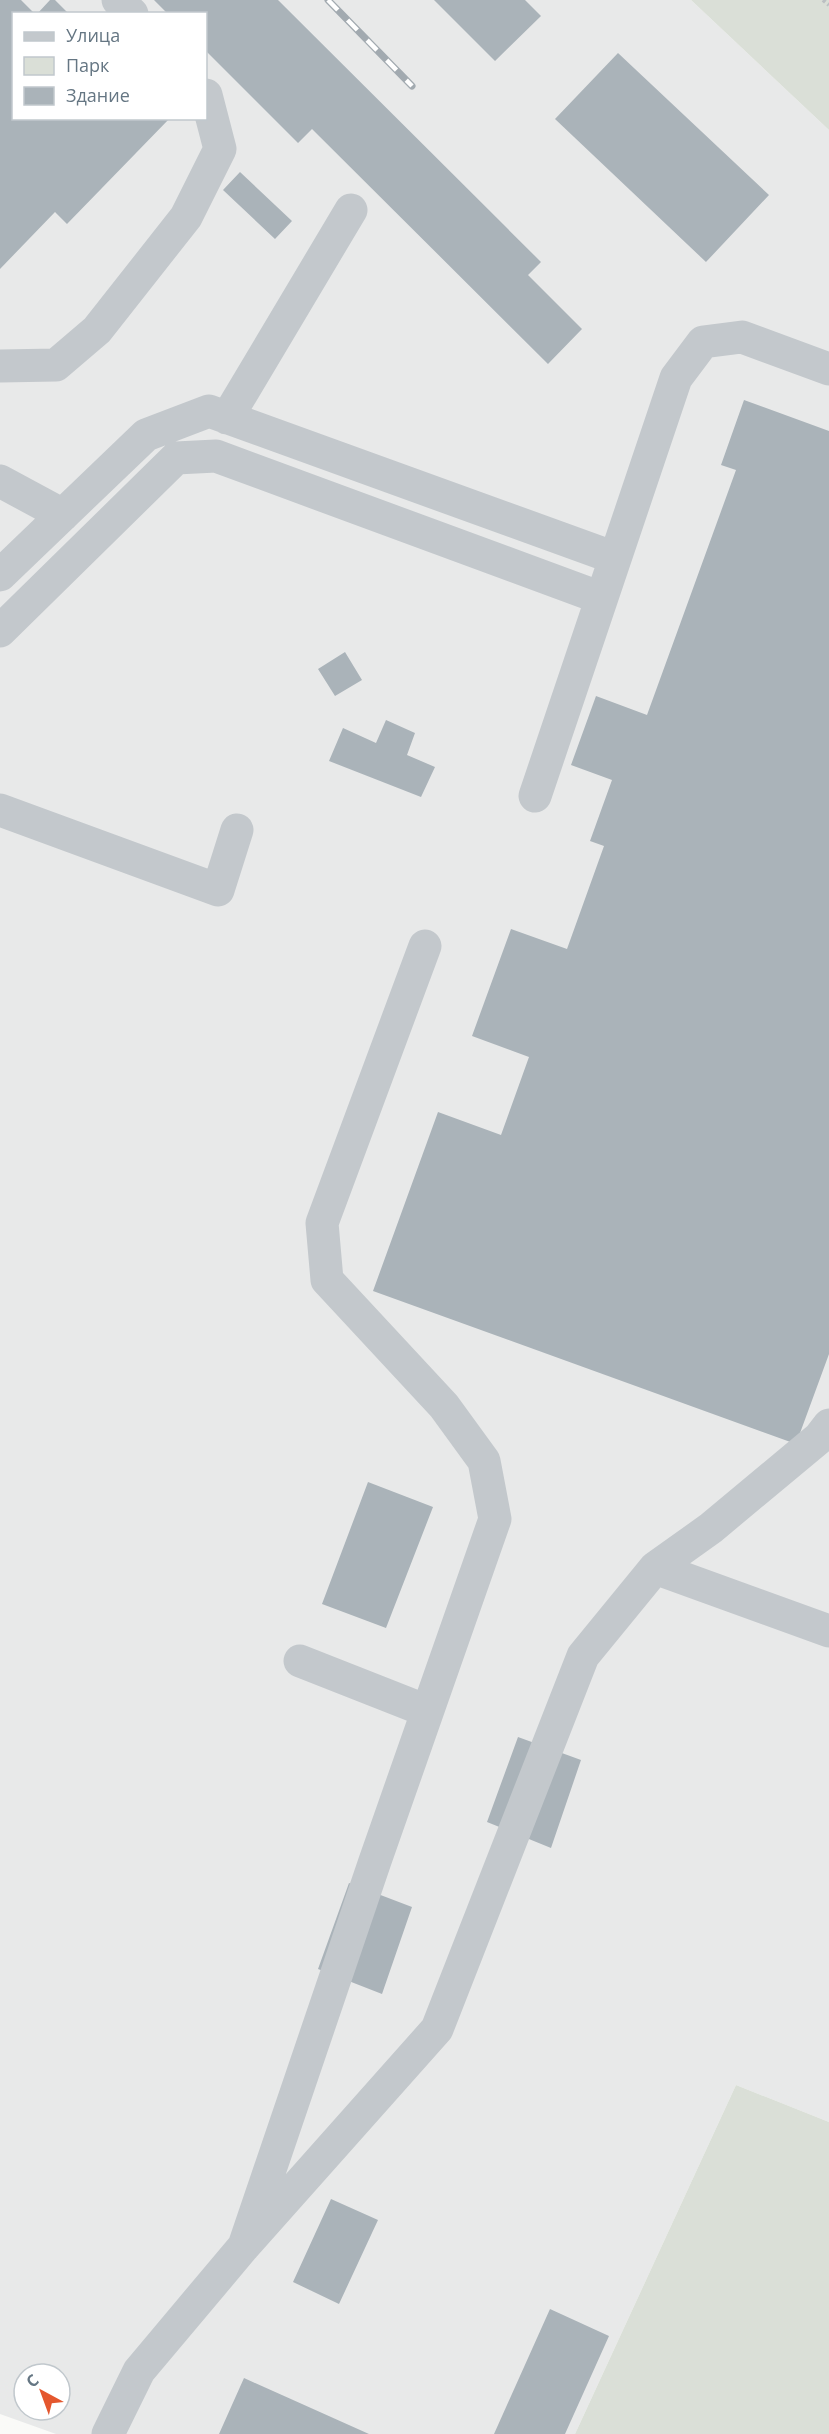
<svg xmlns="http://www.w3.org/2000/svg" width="829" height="2434" font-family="'Open Sans',sans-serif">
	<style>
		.built { fill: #e8e9e9; fill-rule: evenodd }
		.green { fill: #dadfd7 }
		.building { fill: #aab3b9 }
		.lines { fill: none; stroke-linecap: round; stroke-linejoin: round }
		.path { stroke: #bbbfc2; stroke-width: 4; stroke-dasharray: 3 3; stroke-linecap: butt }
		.minor { stroke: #c3c8cc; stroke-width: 33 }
		.rail-casing { stroke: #a2aab0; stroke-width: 7 }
		.rail { stroke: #fff; stroke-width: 4.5; stroke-dasharray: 14; stroke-linecap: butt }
	</style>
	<rect width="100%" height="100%" fill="#fafaf8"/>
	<path class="built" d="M 0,0 L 691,0 L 829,130 L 829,2122 L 736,2085 L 575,2434 L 56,2434 L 0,2414 ZM 14,14 L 206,14 L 206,118 L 14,118 ZM 24,2374 L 60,2374 L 60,2410 L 24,2410 Z"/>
	<path class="green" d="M 691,0 L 829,0 L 829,130 Z
		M 736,2085 L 829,2122 L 829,2434 L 575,2434 Z"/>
	<path class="building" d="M 0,0 L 21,0 L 35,14 L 14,14 L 14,118 L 170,118 L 67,224 L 55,212 L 0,269 Z
		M 50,0 L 55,0 L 69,14 L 37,14 Z
		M 154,0 L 278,0 L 541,262 L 528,275 L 582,329 L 548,364 L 312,129 L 298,143 L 206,51 L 206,14 L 168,14 Z
		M 434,0 L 525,0 L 541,16 L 495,61 Z
		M 618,53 L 769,195 L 706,262 L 555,119 Z
		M 240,172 L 292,221 L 275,239 L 223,190 Z
		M 744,400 L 829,431 L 829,1354 L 796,1444 L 373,1291 L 438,1112 L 501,1135 L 529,1057 L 472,1036 L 511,929 L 567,949 L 604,846 L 590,841 L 612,780 L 571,765 L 596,696 L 647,715 L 736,470 L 721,465 Z
		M 345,652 L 362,680 L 335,696 L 318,669 Z
		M 386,720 L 415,733 L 407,755 L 435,767 L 421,797 L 329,761 L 343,728 L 376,743 Z
		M 368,1482 L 433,1507 L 386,1628 L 322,1604 Z
		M 518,1737 L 581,1760 L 551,1848 L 487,1822 Z
		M 349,1883 L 412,1907 L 382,1994 L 318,1969 Z
		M 331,2199 L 378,2220 L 339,2304 L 293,2282 Z
		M 550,2309 L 609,2336 L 565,2434 L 494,2434 Z
		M 244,2378 L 369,2434 L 219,2434 Z"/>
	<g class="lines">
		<path class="path" d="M 823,0 L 829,5"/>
		<path class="minor" d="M 118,0 L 132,14
			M 0,366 L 56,365 L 97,330 L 186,217 L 220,149 L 206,95
			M 227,418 L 351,210
			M 0,481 L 63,515
			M 0,575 L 146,435 L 209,411 L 615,558
			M 0,631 L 176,458 L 216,456 L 601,598
			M 535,796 L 676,378 L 703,342 L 742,337 L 829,369
			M 0,810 L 218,890 L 237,830
			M 655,1568 L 829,1631
			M 300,1661 L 427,1711
			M 244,2246 L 375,1861 L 495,1519 L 484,1461 L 444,1406 L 327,1280 L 322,1223 L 425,946
			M 108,2434 L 139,2371 L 244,2246 L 437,2029 L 583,1656 L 655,1568 L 711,1528 L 819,1438 L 829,1425"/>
		<g class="rail-casing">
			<path id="rail" d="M 328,0 L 412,86"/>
		</g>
		<use href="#rail" class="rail"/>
	</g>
	<rect x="12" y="12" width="195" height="108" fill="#ffffff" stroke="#c1c8cd" stroke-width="1.5"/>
	<rect x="24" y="32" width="30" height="9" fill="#c3c8cc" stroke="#c1c8cd" stroke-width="1.5"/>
	<text x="66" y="42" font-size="18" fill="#657683">Улица</text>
	<rect x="24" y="57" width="30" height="18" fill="#dadfd7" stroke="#c1c8cd" stroke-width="1.5"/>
	<text x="66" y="72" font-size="18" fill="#657683">Парк</text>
	<rect x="24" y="87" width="30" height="18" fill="#aab3b9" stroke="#c1c8cd" stroke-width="1.5"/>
	<text x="66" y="102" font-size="18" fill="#657683">Здание</text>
	<g transform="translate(42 2392) rotate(319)"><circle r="28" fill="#ffffff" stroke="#c1c8cd" stroke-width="1.5"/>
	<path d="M0-4.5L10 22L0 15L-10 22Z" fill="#e4572e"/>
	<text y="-9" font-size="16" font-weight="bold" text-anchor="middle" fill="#657683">С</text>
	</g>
</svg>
